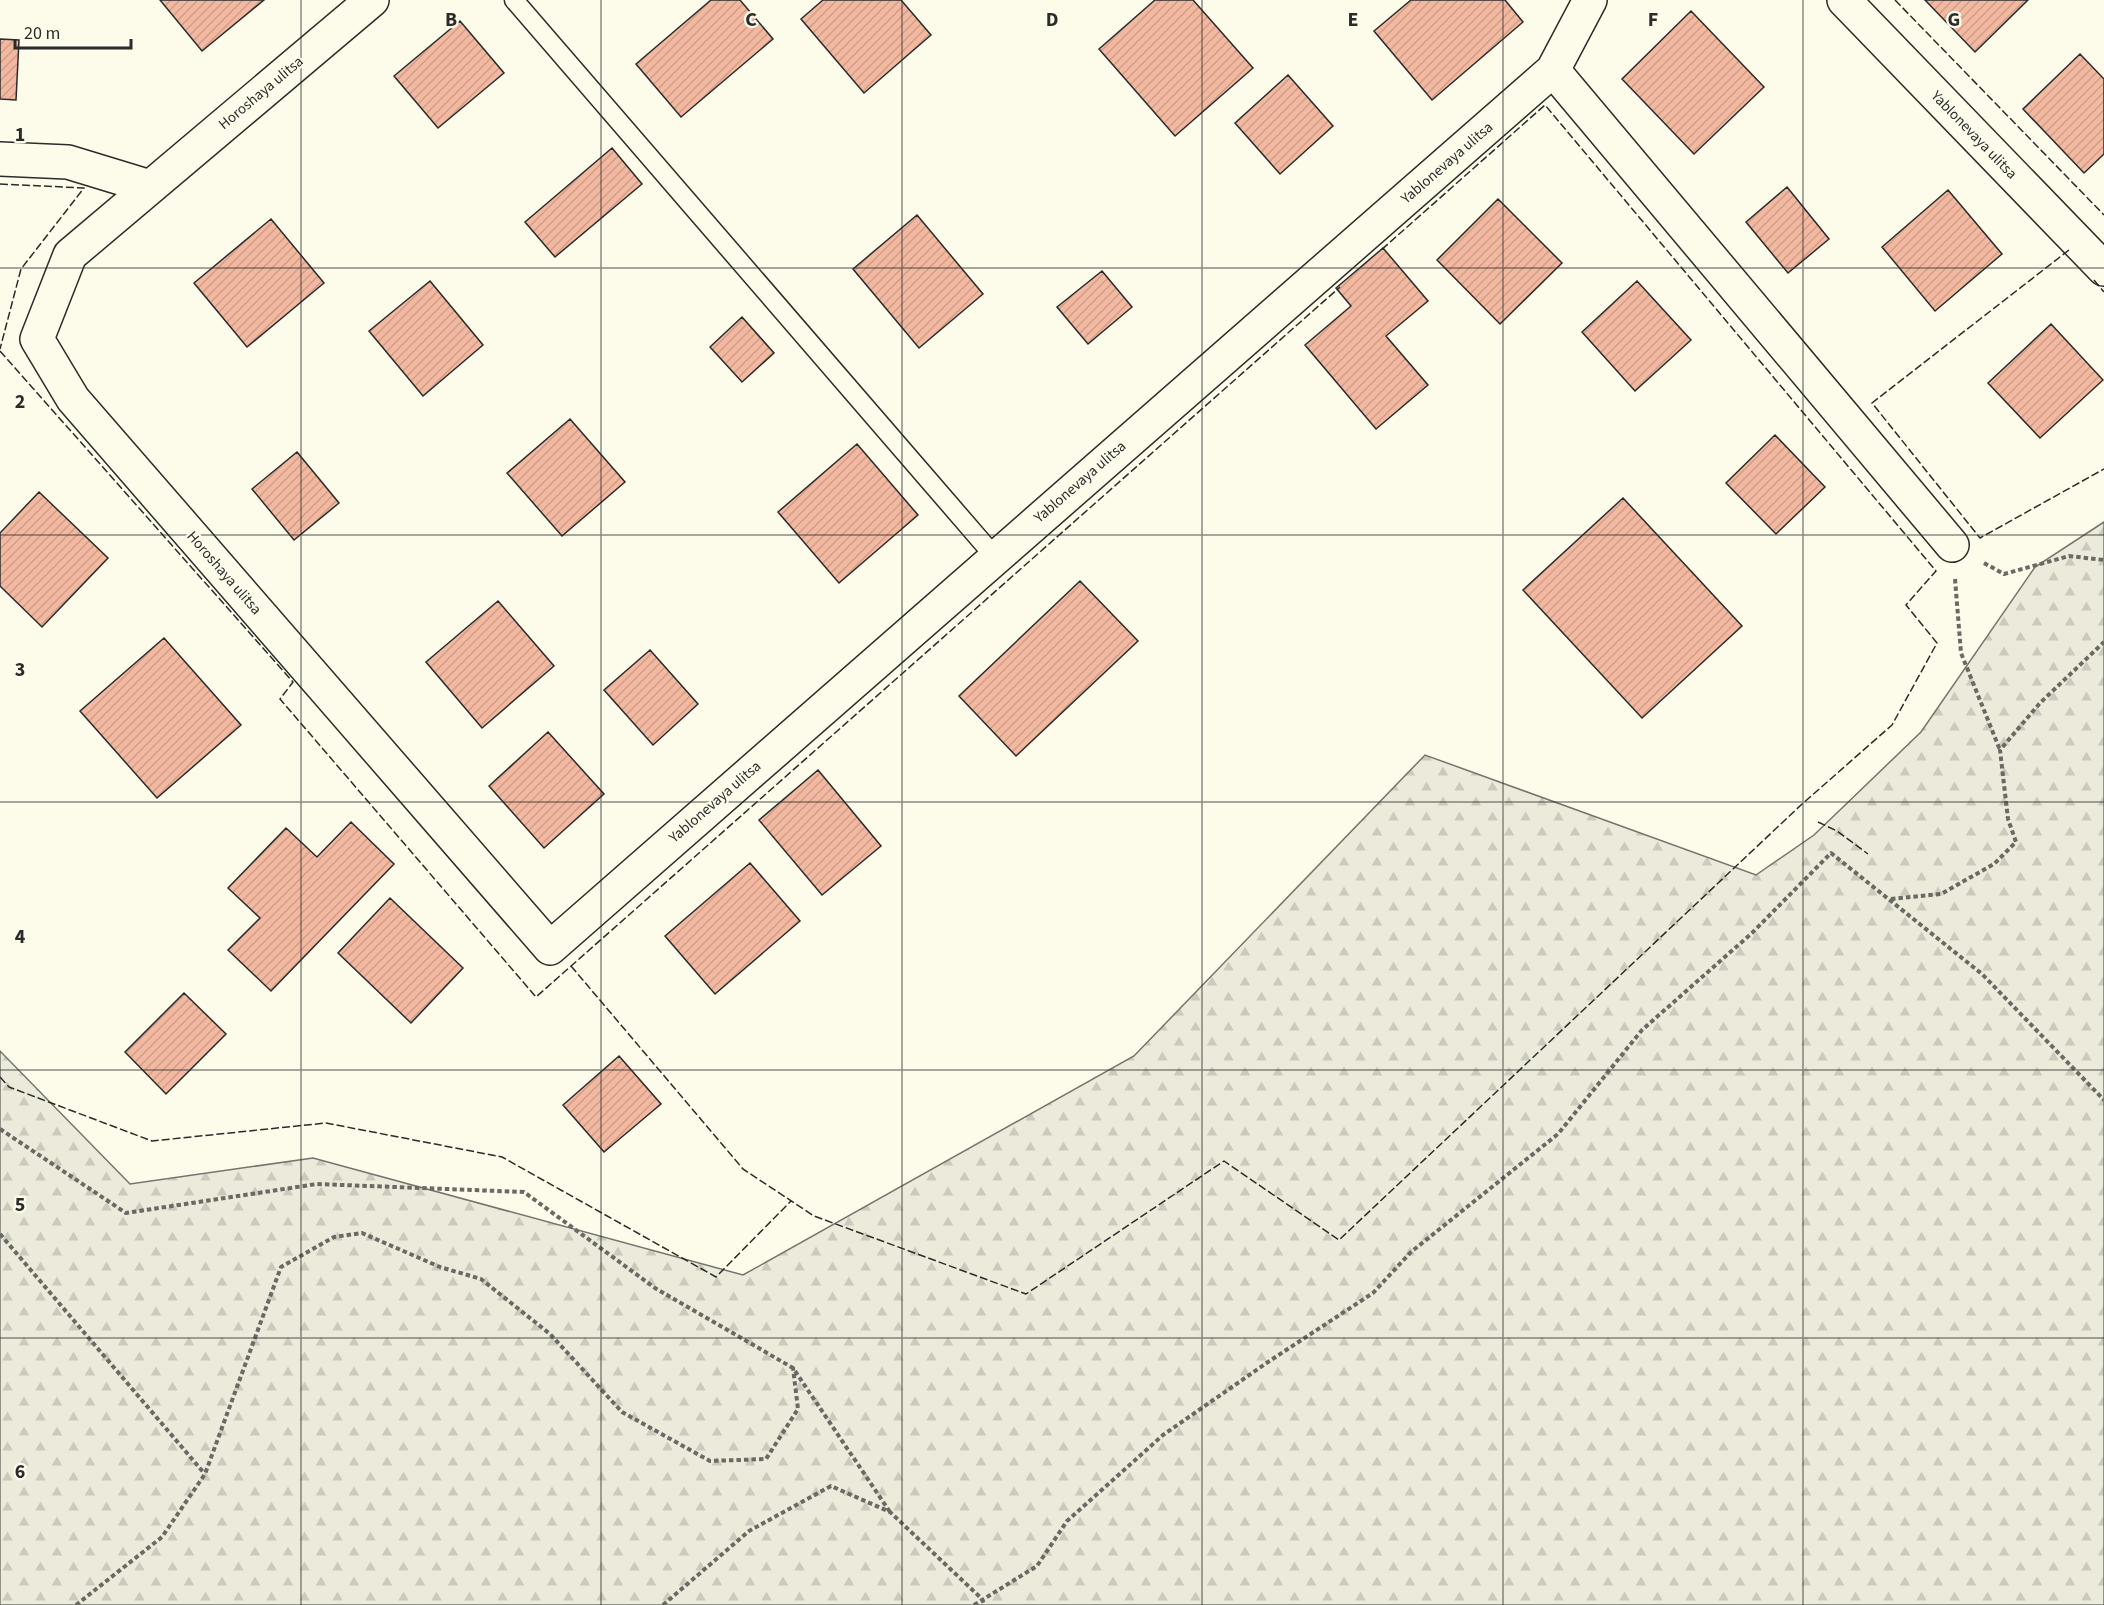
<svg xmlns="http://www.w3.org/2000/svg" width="2104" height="1605" font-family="'Source Sans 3',sans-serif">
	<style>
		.forest { fill: url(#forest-firs); stroke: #74746e; stroke-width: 1.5 }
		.building { fill: url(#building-hatch); stroke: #2b2b2b; stroke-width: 1.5 }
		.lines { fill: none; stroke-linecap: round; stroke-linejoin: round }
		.service-casing { stroke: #2b2b2b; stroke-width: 21 }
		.minor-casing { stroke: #2b2b2b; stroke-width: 36 }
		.path { stroke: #6a6964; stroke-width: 4; stroke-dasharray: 4.5 3; stroke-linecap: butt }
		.service { stroke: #fdfbea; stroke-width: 18 }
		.minor { stroke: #fdfbea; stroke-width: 33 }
		.fence { stroke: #2b2b2b; stroke-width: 1.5; stroke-dasharray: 8 3; stroke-linecap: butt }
		.grid { fill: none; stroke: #2b2b2b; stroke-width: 1.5; stroke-opacity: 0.55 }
		.labels { text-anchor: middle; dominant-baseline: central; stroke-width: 4.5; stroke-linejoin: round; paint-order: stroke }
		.street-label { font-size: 15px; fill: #2b2b2b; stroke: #fdfbea }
		.grid-label { font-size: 20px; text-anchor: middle; font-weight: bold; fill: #2b2b2b; stroke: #fdfbea; stroke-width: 4.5; stroke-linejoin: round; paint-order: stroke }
	</style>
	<defs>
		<pattern id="forest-firs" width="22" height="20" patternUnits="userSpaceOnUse" patternTransform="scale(1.5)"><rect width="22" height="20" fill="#ecebdb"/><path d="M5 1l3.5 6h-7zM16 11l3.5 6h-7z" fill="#cbcabc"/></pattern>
		<pattern id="building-hatch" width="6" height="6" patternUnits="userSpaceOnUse" patternTransform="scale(1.5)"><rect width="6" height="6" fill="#f2b8a0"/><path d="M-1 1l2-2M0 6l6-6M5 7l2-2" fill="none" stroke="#d09e8a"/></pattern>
	</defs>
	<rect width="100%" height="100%" fill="#fdfbea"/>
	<path class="forest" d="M 2104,522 L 2104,1605 L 0,1605 L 0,1051 L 130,1184 L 313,1158 L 743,1275 L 1134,1056 L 1425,755 L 1756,875 L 1814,835 L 1921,732 L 2035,567 Z"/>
	<path class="building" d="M 160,0 L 264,0 L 202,51 Z
		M 711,0 L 740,0 L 773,39 L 681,117 L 636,64 Z
		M 823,0 L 901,0 L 931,35 L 864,93 L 801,19 Z
		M 1155,0 L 1193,0 L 1253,68 L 1175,136 L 1099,49 Z
		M 1411,0 L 1505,0 L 1523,22 L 1432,100 L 1374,31 Z
		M 1925,0 L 2028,0 L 1975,52 Z
		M 1691,11 L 1764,87 L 1694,154 L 1622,79 Z
		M 460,21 L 504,73 L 438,128 L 394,76 Z
		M 0,39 L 19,40 L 16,100 L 0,99 Z
		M 2080,54 L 2104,79 L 2104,154 L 2084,173 L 2023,109 Z
		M 1288,75 L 1333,126 L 1280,174 L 1235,123 Z
		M 612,148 L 642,184 L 555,257 L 525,222 Z
		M 1787,187 L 1829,239 L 1788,273 L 1746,222 Z
		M 1948,190 L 2002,254 L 1935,311 L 1882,247 Z
		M 1498,199 L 1562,263 L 1500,324 L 1437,260 Z
		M 917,215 L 983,294 L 919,348 L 853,269 Z
		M 271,219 L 324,283 L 247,347 L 194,283 Z
		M 1383,248 L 1428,301 L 1386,336 L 1428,385 L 1376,429 L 1305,345 L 1351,306 L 1336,288 Z
		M 1102,271 L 1132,307 L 1088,344 L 1057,307 Z
		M 430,281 L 483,345 L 423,396 L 369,331 Z
		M 1637,281 L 1691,340 L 1635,391 L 1582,332 Z
		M 742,317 L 774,353 L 742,382 L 710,347 Z
		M 2051,324 L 2103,380 L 2040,438 L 1988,383 Z
		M 570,419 L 625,482 L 562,536 L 507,473 Z
		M 1775,435 L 1825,487 L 1776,534 L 1726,483 Z
		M 857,444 L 918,515 L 839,583 L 778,512 Z
		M 297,452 L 339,503 L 294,540 L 252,489 Z
		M 39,492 L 108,558 L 42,627 L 0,586 L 0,533 Z
		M 1623,498 L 1742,626 L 1642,718 L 1523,590 Z
		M 1080,581 L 1138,641 L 1016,756 L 959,696 Z
		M 498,601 L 554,666 L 482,728 L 426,662 Z
		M 164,638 L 241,725 L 157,798 L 80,711 Z
		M 650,650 L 698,704 L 653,745 L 604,690 Z
		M 548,732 L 604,794 L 544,848 L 489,786 Z
		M 818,770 L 881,846 L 822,895 L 759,820 Z
		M 351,822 L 394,864 L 271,991 L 228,950 L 260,918 L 228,888 L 286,828 L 317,857 Z
		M 750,863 L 800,921 L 715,994 L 665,936 Z
		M 390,898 L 463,968 L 411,1023 L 338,953 Z
		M 184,993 L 226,1034 L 166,1094 L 125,1052 Z
		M 619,1056 L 661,1104 L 604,1152 L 563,1105 Z"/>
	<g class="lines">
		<g class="service-casing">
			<path id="service" d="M 514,0 L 995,557"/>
		</g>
		<g class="minor-casing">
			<path id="minor" d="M 372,0 L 70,255 L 37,339 L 73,399 L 550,948 L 1553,70 L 1590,0
				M 1844,0 L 2104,269
				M 1553,70 L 1952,545
				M 0,159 L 68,162 L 150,187"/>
		</g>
		<path class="path" d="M 1984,563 L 2004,574 L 2069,556 L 2104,560
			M 1955,579 L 1961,653 L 2000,750
			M 1891,899 L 1941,894 L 1994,864 L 2016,842 L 2008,819 L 2000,750 L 2040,703 L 2104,642
			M 0,1129 L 126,1213 L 317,1184 L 524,1192 L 655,1288 L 793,1368 L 890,1512
			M 0,1234 L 204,1473
			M 76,1605 L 162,1537 L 205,1474 L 281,1267 L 334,1237 L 362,1233 L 440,1267 L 481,1279 L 550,1334 L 622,1412 L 710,1461 L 766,1459 L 798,1409 L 793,1368
			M 663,1605 L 749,1531 L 831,1486 L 890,1512 L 981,1598 L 985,1605
			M 974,1605 L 1037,1566 L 1067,1521 L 1163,1435 L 1268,1362 L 1373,1293 L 1411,1252 L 1558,1134 L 1642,1030 L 1752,933 L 1831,853 L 1982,974 L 2104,1100"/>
		<use href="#service" class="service"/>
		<use href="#minor" class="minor"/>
		<path class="fence" d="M 1895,0 L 2104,215
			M 0,184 L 84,188 L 21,269 L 0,349
			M 2069,250 L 1872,403 L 1980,538 L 2104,469
			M 2094,280 L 2104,292
			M 0,351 L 293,682 L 280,699 L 536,997 L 1340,287
			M 1818,822 L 1837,831 L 1868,854
			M 571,966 L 743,1169 L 814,1216 L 1026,1294 L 1224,1161 L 1339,1240 L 1801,805 L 1892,725 L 1937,643 L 1906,605 L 1936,571 L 1545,105 L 1380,251
			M 0,1077 L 9,1087 L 152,1141 L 326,1123 L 502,1157 L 716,1277 L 791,1201"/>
	</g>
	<path class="grid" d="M 301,0 L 301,1605M 601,0 L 601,1605M 902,0 L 902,1605M 1202,0 L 1202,1605M 1503,0 L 1503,1605M 1803,0 L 1803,1605M 0,268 L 2104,268M 0,535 L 2104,535M 0,802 L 2104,802M 0,1070 L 2104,1070M 0,1338 L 2104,1338"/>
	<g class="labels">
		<g class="street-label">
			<text transform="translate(261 93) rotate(-40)">Horoshaya ulitsa</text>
			<text transform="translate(1974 135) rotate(46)">Yablonevaya ulitsa</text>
			<text transform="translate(1447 163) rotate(-41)">Yablonevaya ulitsa</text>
			<text transform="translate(1080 482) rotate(-41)">Yablonevaya ulitsa</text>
			<text transform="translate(224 573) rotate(49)">Horoshaya ulitsa</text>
			<text transform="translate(715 802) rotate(-41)">Yablonevaya ulitsa</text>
		</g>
	</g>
	<g class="grid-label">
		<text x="451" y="26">B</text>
		<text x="751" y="26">C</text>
		<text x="1052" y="26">D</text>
		<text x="1353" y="26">E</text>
		<text x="1653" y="26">F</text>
		<text x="1954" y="26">G</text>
		<text x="20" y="141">1</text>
		<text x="20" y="408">2</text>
		<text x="20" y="676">3</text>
		<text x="20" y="943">4</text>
		<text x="20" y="1211">5</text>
		<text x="20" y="1478">6</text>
	</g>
	<path d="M15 39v9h116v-9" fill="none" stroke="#2b2b2b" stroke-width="3"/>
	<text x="24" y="39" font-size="18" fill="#2b2b2b" stroke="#fdfbea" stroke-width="4.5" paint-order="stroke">20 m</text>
</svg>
